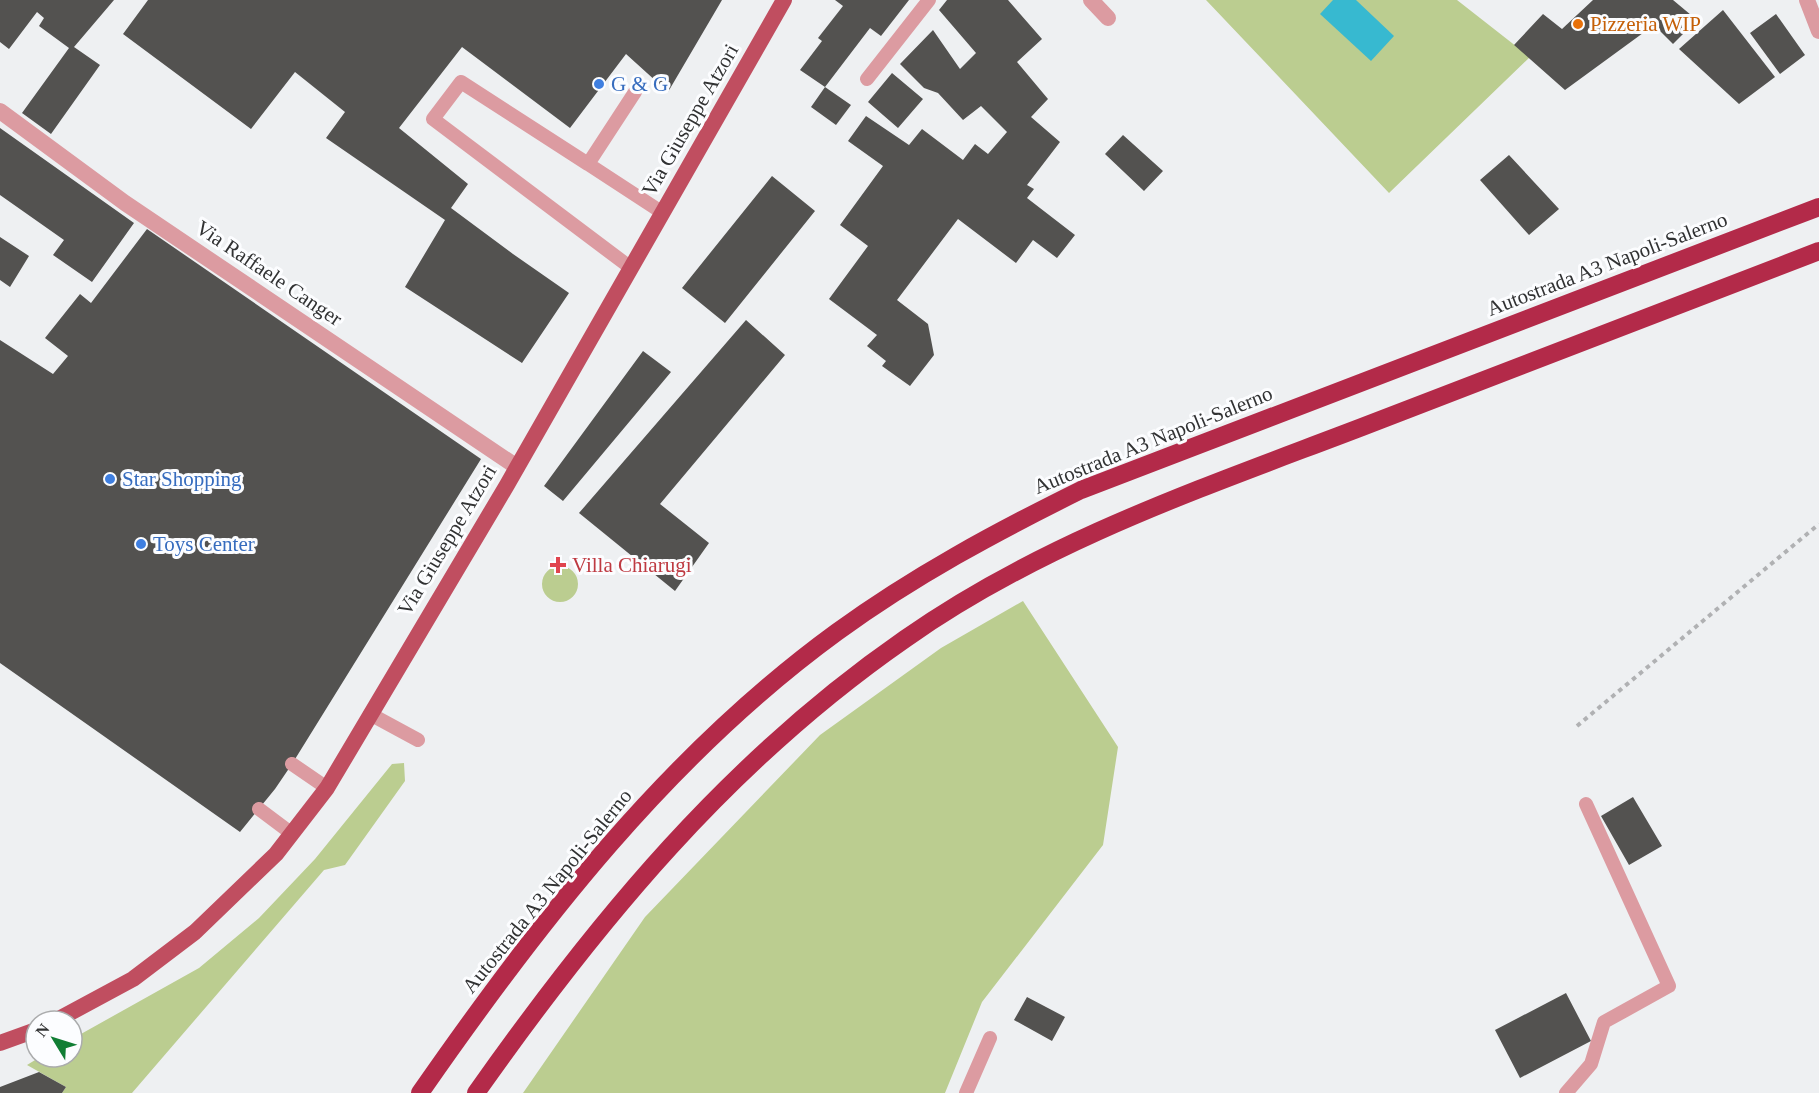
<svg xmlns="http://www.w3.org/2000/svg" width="1819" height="1093" font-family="'Times New Roman',serif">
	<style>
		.green { fill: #bbcd90 }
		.water { fill: #37b9d0 }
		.building { fill: #535250 }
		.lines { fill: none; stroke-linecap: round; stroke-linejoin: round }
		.path { stroke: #b0b1b3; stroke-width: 4; stroke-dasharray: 4.5 4.5; stroke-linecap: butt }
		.service { stroke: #dc9ba1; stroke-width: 14 }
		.minor { stroke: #dc9ba1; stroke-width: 16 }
		.primary { stroke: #c04e60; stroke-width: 16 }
		.motorway { stroke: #b32a49; stroke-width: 18 }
		.food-dot { fill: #e8710a; stroke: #fcfdff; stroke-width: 2 }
		.shop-dot { fill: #3f7fe0; stroke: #fcfdff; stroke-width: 2 }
		.health-dot { fill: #e0444e; stroke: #fcfdff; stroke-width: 2 }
		.labels { text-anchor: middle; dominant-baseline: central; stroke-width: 6; stroke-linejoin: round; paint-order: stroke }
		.food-label { font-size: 21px; fill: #c56008; stroke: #fcfdff; text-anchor: start }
		.shop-label { font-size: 21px; fill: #366cbe; stroke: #fcfdff; text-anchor: start }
		.street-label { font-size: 21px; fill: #313233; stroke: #fcfdff }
		.health-label { font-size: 21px; fill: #be3a42; stroke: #fcfdff; text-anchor: start }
	</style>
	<rect width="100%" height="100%" fill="#eef0f2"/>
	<path class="green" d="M 1206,0 L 1457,0 L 1530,57 L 1389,193 Z
		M542 584a18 18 0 1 1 36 0a18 18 0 1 1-36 0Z
		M 1023,601 L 1118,747 L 1103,845 L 982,1002 L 945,1093 L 523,1093 L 645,917 L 820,735 L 941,648 Z
		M 404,763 L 405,781 L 345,865 L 324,870 L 132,1093 L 62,1093 L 66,1087 L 27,1065 L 40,1057 L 72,1057 L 72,1039 L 199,968 L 259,918 L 315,859 L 392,764 Z"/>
	<path class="water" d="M 1333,0 L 1356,0 L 1394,36 L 1371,61 L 1320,14 Z"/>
	<path class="building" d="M 0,0 L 114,0 L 74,47 L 100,65 L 51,134 L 22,113 L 69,48 L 39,26 L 44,18 L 37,12 L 9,49 L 0,42 Z
		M 148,0 L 722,0 L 668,92 L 626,54 L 570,128 L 462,47 L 399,128 L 468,184 L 451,208 L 513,254 L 569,293 L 522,363 L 405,287 L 445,220 L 326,138 L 345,112 L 295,72 L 251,129 L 123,34 Z
		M 835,0 L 909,0 L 881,36 L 870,28 L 825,87 L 851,105 L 836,125 L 811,107 L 825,87 L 800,70 L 822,41 L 818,38 L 843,6 Z
		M 947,0 L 1008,0 L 1042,39 L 1017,62 L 1048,99 L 1031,117 L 1060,142 L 1027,185 L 1034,189 L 1027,198 L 1075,235 L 1057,258 L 1033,240 L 1016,263 L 958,219 L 897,300 L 928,324 L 934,355 L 910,386 L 882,366 L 886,361 L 867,346 L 877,335 L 829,299 L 868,246 L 840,225 L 883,166 L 848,141 L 866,116 L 909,145 L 922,129 L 963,160 L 975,144 L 988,154 L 1007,132 L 981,106 L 963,120 L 938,93 L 924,88 L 900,64 L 933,30 L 960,69 L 976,53 L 939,10 Z
		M 1593,0 L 1673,0 L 1697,20 L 1673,44 L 1654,25 L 1565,90 L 1514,45 L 1543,14 L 1562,29 Z
		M 1723,10 L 1775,77 L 1739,104 L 1679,49 Z
		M 1776,14 L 1805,55 L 1780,74 L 1750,33 Z
		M 892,73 L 923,99 L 898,128 L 868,102 Z
		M 0,128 L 134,223 L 92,282 L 53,255 L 64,240 L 0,195 Z
		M 1123,135 L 1163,171 L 1144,191 L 1105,154 Z
		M 1509,155 L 1559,209 L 1529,235 L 1480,180 Z
		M 772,176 L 815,211 L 725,323 L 682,288 Z
		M 147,229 L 481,459 L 292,764 L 275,789 L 240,832 L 0,663 L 0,340 L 53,374 L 68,356 L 45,338 L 80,294 L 91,303 Z
		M 0,237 L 29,256 L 10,287 L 0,280 Z
		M 746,320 L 785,355 L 660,504 L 709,543 L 675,591 L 579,513 Z
		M 643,351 L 671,372 L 563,501 L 544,486 Z
		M 1633,797 L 1662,846 L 1629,865 L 1601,816 Z
		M 1566,993 L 1591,1041 L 1520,1078 L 1495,1030 Z
		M 1027,997 L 1065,1017 L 1052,1041 L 1014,1020 Z
		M 39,1072 L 66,1087 L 62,1093 L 0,1093 L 0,1087 Z"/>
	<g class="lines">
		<path class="path" d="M 1577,726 L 1819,524"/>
		<path class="service" d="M 867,79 L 929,0
			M 588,164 L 663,213
			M 631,268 L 433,119 L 461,82 L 588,164 L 635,92
			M 370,714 L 418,740
			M 292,764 L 327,788
			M 259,809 L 291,833
			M 966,1093 L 990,1038
			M 1566,1093 L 1591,1064 L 1604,1022 L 1669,986 L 1586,804"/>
		<path class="minor" d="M 1091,0 L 1108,18
			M 1807,0 L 1819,31
			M 0,111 L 125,203 L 517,467"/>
		<path class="primary" d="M 55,1021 L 133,979 L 195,932 L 276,854 L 327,788 L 507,485 L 784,0
			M 0,1043 L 36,1030"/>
		<path class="motorway" d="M 420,1093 C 538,923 668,755 837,632 C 914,576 996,532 1081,490 L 1819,207
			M 476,1093 C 598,920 729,761 905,639 C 1044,541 1205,487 1362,427 C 1515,369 1667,310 1819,251"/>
	</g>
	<circle class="food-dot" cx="1578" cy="24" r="6"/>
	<g class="shop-dot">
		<circle cx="599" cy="84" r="6"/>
		<circle cx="110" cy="479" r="6"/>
		<circle cx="141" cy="544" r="6"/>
	</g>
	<path class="health-dot" d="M555 556h6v6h6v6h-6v6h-6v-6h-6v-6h6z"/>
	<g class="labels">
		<g class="food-label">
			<text x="1590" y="24">Pizzeria WIP</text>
		</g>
		<g class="shop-label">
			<text x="611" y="84">G &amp; G</text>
			<text x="122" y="479">Star Shopping</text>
			<text x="153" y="544">Toys Center</text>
		</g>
		<g class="street-label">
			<text transform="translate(690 120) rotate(-60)">Via Giuseppe Atzori</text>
			<text transform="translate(1607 264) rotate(-21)">Autostrada A3 Napoli-Salerno</text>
			<text transform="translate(269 273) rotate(34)">Via Raffaele Canger</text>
			<text transform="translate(1153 440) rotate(-22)">Autostrada A3 Napoli-Salerno</text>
			<text transform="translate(447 540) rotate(-59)">Via Giuseppe Atzori</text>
			<text transform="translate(547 891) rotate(-51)">Autostrada A3 Napoli-Salerno</text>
		</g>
		<g class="health-label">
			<text x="572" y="565">Villa Chiarugi</text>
		</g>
	</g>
	<g transform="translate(54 1039) rotate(308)"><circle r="28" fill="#fcfdff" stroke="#abacad" stroke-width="1.5"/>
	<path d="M0-4.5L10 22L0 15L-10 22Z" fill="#117e34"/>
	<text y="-9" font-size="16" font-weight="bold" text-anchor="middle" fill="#313233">N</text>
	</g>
</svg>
